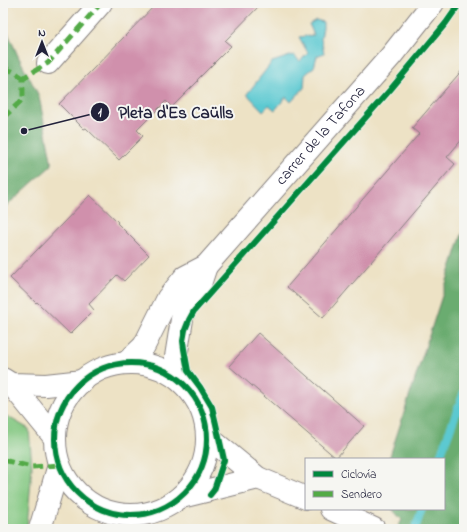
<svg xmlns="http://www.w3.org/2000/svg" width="467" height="532" font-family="'Indie Flower',sans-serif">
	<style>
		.green { fill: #83c781; stroke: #52745e }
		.forest { fill: #6aac6f; stroke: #466755 }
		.water { fill: #5cc9d1; stroke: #3f7686 }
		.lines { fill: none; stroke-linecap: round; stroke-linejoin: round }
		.stream { stroke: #5cc9d1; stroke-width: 8 }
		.building { fill: #d090ac }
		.minor-casing { stroke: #888280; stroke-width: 24 }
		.minor { stroke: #fff; stroke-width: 22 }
		.quiet { stroke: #53aa46; stroke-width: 5; stroke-dasharray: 10 5; stroke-linecap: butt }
		.cycleway-casing { stroke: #f6f6f2; stroke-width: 8 }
		.cycleway { stroke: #00873e; stroke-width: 6 }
		.labels { text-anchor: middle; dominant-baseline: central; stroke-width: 4; stroke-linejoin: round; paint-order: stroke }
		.street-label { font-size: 16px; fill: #22223b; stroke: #f6f6f2 }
		.leader { fill: none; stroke: #22223b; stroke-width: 1.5 }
		.callout-dot { fill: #22223b; stroke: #f6f6f2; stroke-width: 1.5 }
		.mark-label { font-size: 12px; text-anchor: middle; font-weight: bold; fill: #fff }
		.callout-label { font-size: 17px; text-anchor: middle; font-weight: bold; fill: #22223b; stroke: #f6f6f2; stroke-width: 4; stroke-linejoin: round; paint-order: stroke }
	</style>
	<rect width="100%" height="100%" fill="#f6f6f2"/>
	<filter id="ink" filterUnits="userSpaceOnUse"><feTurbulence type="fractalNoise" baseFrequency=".025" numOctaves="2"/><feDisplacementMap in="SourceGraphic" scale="8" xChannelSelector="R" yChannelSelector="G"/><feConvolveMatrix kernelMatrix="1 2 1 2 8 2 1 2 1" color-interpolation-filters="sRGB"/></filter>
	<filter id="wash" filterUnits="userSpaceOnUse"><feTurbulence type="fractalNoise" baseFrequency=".012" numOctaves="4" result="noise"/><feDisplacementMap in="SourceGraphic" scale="16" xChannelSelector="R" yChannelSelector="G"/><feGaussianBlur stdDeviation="0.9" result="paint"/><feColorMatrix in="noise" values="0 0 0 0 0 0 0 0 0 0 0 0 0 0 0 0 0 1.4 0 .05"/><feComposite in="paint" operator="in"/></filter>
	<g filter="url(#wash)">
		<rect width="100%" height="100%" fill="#ede2c5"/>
		<path class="green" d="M 3,414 L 29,429 L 32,467 L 27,529 L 3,529 Z"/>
		<path class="forest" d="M 3,22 L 19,58 L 39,96 L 52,165 L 3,209 Z
			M 464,228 L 464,529 L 397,529 L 402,520 L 392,509 L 444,509 L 444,459 L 389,459 Z"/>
		<path class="water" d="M 316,20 L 323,22 L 323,27 L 321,39 L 324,53 L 317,56 L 314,67 L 305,75 L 304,88 L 291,102 L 286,97 L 275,110 L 269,105 L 263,111 L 247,94 L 272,62 L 293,55 L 300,61 L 308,53 L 299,37 L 314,35 L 309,24 Z"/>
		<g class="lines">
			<path class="stream" d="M 439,459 L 464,392
				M 415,529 L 422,509"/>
		</g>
		<g id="blocks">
			<path class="building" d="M 157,3 L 262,3 L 225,41 L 231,46 L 197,80 L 198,81 L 172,107 L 166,101 L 137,130 L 143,136 L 119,160 L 86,128 L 84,129 L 59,104 Z
				M 464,68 L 464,137 L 447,157 L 455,164 L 323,318 L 287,287 L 419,134 L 412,128 Z
				M 90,195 L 118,222 L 117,223 L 149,255 L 124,281 L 117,275 L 89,304 L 94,310 L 70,334 L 37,302 L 36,303 L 10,278 Z
				M 258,333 L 364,426 L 336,458 L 229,366 Z"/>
		</g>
	</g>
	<g filter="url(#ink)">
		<use href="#blocks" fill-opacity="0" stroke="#888280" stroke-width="1"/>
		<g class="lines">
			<g class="minor-casing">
				<g id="minor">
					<path d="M 48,63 L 101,3"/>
					<circle cx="131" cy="439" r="76"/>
					<path id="s1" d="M 126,363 L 144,346 L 168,298 L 185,277 L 206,266 L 391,56 L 433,3"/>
					<path d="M 178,378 L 176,357 L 183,313 L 199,287 L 206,266"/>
					<path d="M 3,379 L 11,384 L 46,385 L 83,381"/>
					<path d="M 11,384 L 55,438"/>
					<path d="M 208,437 L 258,478 L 306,498"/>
					<path d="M 181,497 L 258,478"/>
					<path d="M 331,509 L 374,529"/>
					<path d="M 40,529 L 59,465"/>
				</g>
			</g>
			<use href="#minor" class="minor"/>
			<path class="quiet" d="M 3,69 C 11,69 16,73 23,78
				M 3,118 L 23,99 L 23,78 L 48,63 L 101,3
				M 3,460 L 32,467 L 59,465"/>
			<g class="cycleway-casing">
				<path id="cycleway" d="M55 439a76 76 0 1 1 152 0a76 76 0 1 1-152 0Z
					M 210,495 L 214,490 L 224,460 L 216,424 L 212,407 L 200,387 L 188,371 L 184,349 L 183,341 L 185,330 L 189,320 L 194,311 L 390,90 L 446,23 L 460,3"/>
			</g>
			<use href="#cycleway" class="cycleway"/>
		</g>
	</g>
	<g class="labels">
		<g class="street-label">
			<text stroke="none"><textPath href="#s1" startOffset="303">carrer de la Tafona</textPath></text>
		</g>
	</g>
	<path class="leader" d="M24 131L100 112"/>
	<g class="callout-dot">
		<circle cx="24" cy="131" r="4"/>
		<circle cx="100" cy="112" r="10"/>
	</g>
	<g class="mark-label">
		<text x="100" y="116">1</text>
	</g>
	<g class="callout-label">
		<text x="176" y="118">Pleta d'Es Caülls</text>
	</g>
	<rect width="467" height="532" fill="none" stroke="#f6f6f2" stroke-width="16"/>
	<rect x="305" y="458" width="140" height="52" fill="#f6f6f2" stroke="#a1a1a9"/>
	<rect x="313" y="471" width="20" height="6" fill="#00873e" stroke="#a1a1a9"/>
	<text x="341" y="478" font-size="12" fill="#22223b">Ciclovía</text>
	<rect x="313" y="491" width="20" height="6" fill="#53aa46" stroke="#a1a1a9"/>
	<text x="341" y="498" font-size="12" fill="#22223b">Sendero</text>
	<g transform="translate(42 42)" stroke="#f6f6f2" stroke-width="3" paint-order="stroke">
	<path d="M0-3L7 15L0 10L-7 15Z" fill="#22223b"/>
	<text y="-6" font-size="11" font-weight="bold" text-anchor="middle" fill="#22223b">N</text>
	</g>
</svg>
